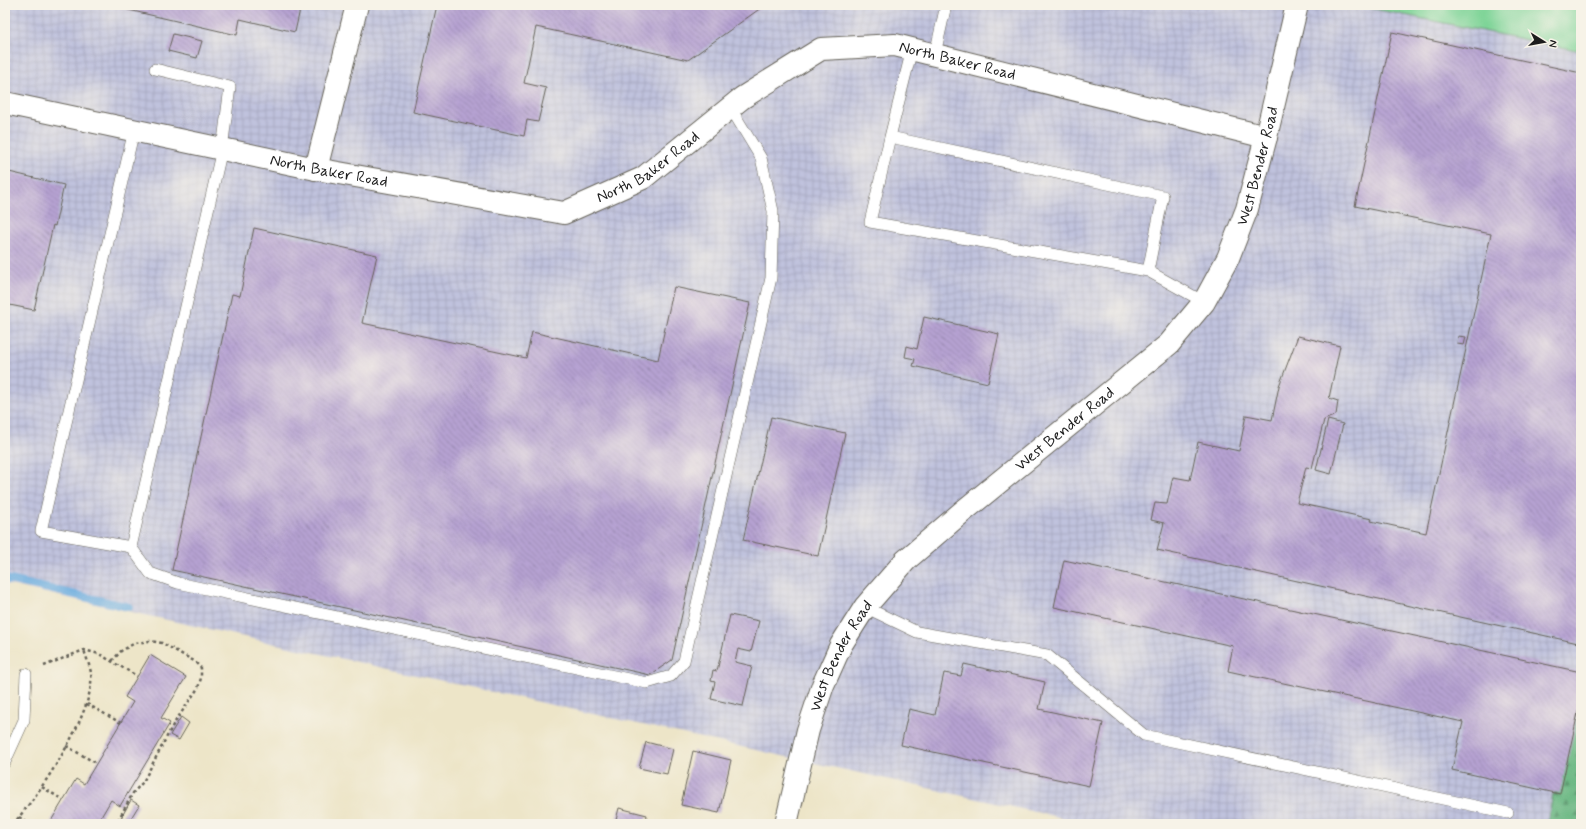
<svg xmlns="http://www.w3.org/2000/svg" width="1586" height="829" font-family="Mynerve,sans-serif">
	<style>
		.industrial { fill: url(#industrial-grid) }
		.forest { fill: url(#forest-firs); stroke: #41694e }
		.green { fill: #7ed497; stroke: #4d785a }
		.lines { fill: none; stroke-linecap: round; stroke-linejoin: round }
		.stream { stroke: #6bacdf; stroke-width: 8 }
		.building { fill: url(#building-back-hatch) }
		.service-casing { stroke: #656258; stroke-width: 12 }
		.minor-casing { stroke: #656258; stroke-width: 24 }
		.path { stroke: #656258; stroke-width: 2.5; stroke-dasharray: 3 3; stroke-linecap: butt }
		.service { stroke: #fff; stroke-width: 11 }
		.minor { stroke: #fff; stroke-width: 22 }
		.labels { text-anchor: middle; dominant-baseline: central; stroke-width: 3.5; stroke-linejoin: round; paint-order: stroke }
		.street-label { font-size: 16px; fill: #1c1c1c; stroke: #f7f3e8 }
	</style>
	<defs>
		<pattern id="industrial-grid" width="8" height="8" patternUnits="userSpaceOnUse"><rect width="8" height="8" fill="#c0c2dd"/><path d="M0 4h8M4 0v8" fill="none" stroke="#a4a6bd"/></pattern>
		<pattern id="forest-firs" width="22" height="20" patternUnits="userSpaceOnUse"><rect width="22" height="20" fill="#66b680"/><path d="M5 1l3.5 6h-7zM16 11l3.5 6h-7z" fill="#539368"/></pattern>
		<pattern id="building-back-hatch" width="6" height="6" patternUnits="userSpaceOnUse"><rect width="6" height="6" fill="#b6a2d2"/><path d="M-1 5l2 2M0 0l6 6M5-1l2 2" fill="none" stroke="#9383aa"/></pattern>
	</defs>
	<rect width="100%" height="100%" fill="#f7f3e8"/>
	<filter id="ink" filterUnits="userSpaceOnUse"><feTurbulence type="fractalNoise" baseFrequency=".025" numOctaves="2"/><feDisplacementMap in="SourceGraphic" scale="8" xChannelSelector="R" yChannelSelector="G"/><feConvolveMatrix kernelMatrix="1 2 1 2 8 2 1 2 1" color-interpolation-filters="sRGB"/></filter>
	<filter id="wash" filterUnits="userSpaceOnUse"><feTurbulence type="fractalNoise" baseFrequency=".012" numOctaves="4" result="noise"/><feDisplacementMap in="SourceGraphic" scale="16" xChannelSelector="R" yChannelSelector="G"/><feGaussianBlur stdDeviation="0.9" result="paint"/><feColorMatrix in="noise" values="0 0 0 0 0 0 0 0 0 0 0 0 0 0 0 0 0 1.4 0 .05"/><feComposite in="paint" operator="in"/></filter>
	<g filter="url(#wash)">
		<rect width="100%" height="100%" fill="#ede5c8"/>
		<path class="industrial" d="M 5,5 L 1355,5 L 1581,51 L 1581,658 L 1547,824 L 1090,824 L 5,584 Z"/>
		<path class="forest" d="M 1581,658 L 1581,824 L 1547,824 Z"/>
		<path class="green" d="M 1355,5 L 1581,5 L 1581,51 Z"/>
		<g class="lines">
			<path class="stream" d="M 5,579 L 129,607"/>
		</g>
		<g id="blocks">
			<path class="building" d="M 107,5 L 301,5 L 295,32 L 240,19 L 237,35 Z
				M 437,5 L 765,5 L 688,60 L 536,27 L 524,83 L 546,88 L 538,122 L 527,120 L 524,136 L 413,112 Z
				M 1392,32 L 1581,73 L 1581,632 L 1578,643 L 1157,550 L 1164,523 L 1151,520 L 1155,503 L 1167,504 L 1173,477 L 1190,480 L 1198,442 L 1239,451 L 1246,415 L 1272,420 L 1279,386 L 1298,336 L 1340,346 L 1329,398 L 1338,401 L 1336,415 L 1324,420 L 1312,468 L 1306,467 L 1297,503 L 1372,519 L 1371,521 L 1426,533 L 1491,234 L 1355,206 Z
				M 173,34 L 202,41 L 197,58 L 168,51 Z
				M 5,171 L 64,185 L 55,226 L 53,225 L 34,310 L 5,304 Z
				M 254,228 L 377,255 L 362,323 L 526,358 L 532,332 L 658,360 L 674,287 L 750,303 L 672,660 L 650,675 L 172,570 L 232,294 L 240,296 Z
				M 924,317 L 999,334 L 988,383 L 913,366 L 915,359 L 905,357 L 907,346 L 917,349 Z
				M 1458,336 L 1466,337 L 1464,345 L 1457,344 Z
				M 771,417 L 845,433 L 818,556 L 743,540 Z
				M 1328,420 L 1343,424 L 1331,474 L 1316,470 Z
				M 1064,560 L 1581,672 L 1581,699 L 1560,794 L 1452,770 L 1463,722 L 1228,671 L 1233,646 L 1054,607 Z
				M 730,615 L 759,621 L 751,652 L 738,649 L 735,662 L 752,666 L 743,706 L 711,699 L 715,682 L 711,681 L 713,670 L 717,671 Z
				M 150,655 L 186,677 L 161,718 L 170,723 L 120,806 L 111,800 L 97,824 L 56,824 L 51,821 L 76,779 L 84,784 L 133,702 L 125,697 Z
				M 964,664 L 1045,682 L 1039,709 L 1103,723 L 1089,786 L 901,745 L 909,709 L 935,715 L 944,673 L 961,676 Z
				M 181,717 L 189,723 L 179,740 L 170,735 Z
				M 646,742 L 673,749 L 667,774 L 639,768 Z
				M 693,751 L 731,760 L 719,813 L 681,805 Z
				M 131,800 L 139,805 L 128,823 L 121,818 Z
				M 619,808 L 647,815 L 645,824 L 615,824 Z"/>
		</g>
	</g>
	<g filter="url(#ink)">
		<use href="#blocks" fill-opacity="0" stroke="#656258" stroke-width="1"/>
		<g class="lines">
			<g class="service-casing">
				<path id="service" d="M 912,49 L 890,137 L 1163,196 L 1148,271 L 1204,302
					M 935,54 L 946,5
					M 134,130 L 41,531 L 131,547 L 222,149 L 230,87 L 155,69
					M 890,137 L 870,222 L 1148,271
					M 131,547 L 150,573 L 178,583 L 647,683 L 671,676 L 684,661 L 771,278 L 773,211 L 761,158 L 730,107
					M 865,607 L 917,632 L 1047,655 L 1144,735 L 1508,813
					M 5,762 L 24,720 L 26,674"/>
			</g>
			<g class="minor-casing">
				<g id="minor">
					<path id="s1" d="M 5,103 L 316,169 L 564,213 L 643,178 L 742,98 L 821,49 L 895,45 L 1266,137"/>
					<path d="M 316,169 L 357,5"/>
					<path id="s2" d="M 786,824 L 808,730 L 823,685 L 841,645 L 865,607 L 906,560 L 961,513 L 1169,344 L 1204,302 L 1228,258 L 1247,209 L 1266,137 L 1297,5"/>
				</g>
			</g>
			<path class="path" d="M 112,661 L 121,651 L 135,643 L 150,641 L 162,643 L 194,661 L 201,668 L 201,678 L 198,688 L 173,725 L 143,782 L 133,793 L 116,824
				M 44,666 L 84,650 L 99,654 L 137,676
				M 87,704 L 121,723
				M 66,746 L 96,763
				M 42,787 L 63,800
				M 19,817 L 29,824
				M 13,824 C 38,796 96,712 91,673 C 90,666 86,657 84,650"/>
			<use href="#service" class="service"/>
			<use href="#minor" class="minor"/>
		</g>
	</g>
	<g class="labels">
		<g class="street-label">
			<text stroke="none"><textPath href="#s1" startOffset="1015">North Baker Road</textPath></text>
			<text stroke="none"><textPath href="#s1" startOffset="666">North Baker Road</textPath></text>
			<text stroke="none"><textPath href="#s2" startOffset="837">West Bender Road</textPath></text>
			<text stroke="none"><textPath href="#s1" startOffset="331">North Baker Road</textPath></text>
			<text stroke="none"><textPath href="#s2" startOffset="501">West Bender Road</textPath></text>
			<text stroke="none"><textPath href="#s2" startOffset="178">West Bender Road</textPath></text>
		</g>
	</g>
	<rect width="1586" height="829" fill="none" stroke="#f7f3e8" stroke-width="20"/>
	<g transform="translate(1544 42) rotate(101)" stroke="#f7f3e8" stroke-width="3" paint-order="stroke">
	<path d="M0-3L7 15L0 10L-7 15Z" fill="#1c1c1c"/>
	<text y="-6" font-size="11" font-weight="bold" text-anchor="middle" fill="#1c1c1c">N</text>
	</g>
</svg>
